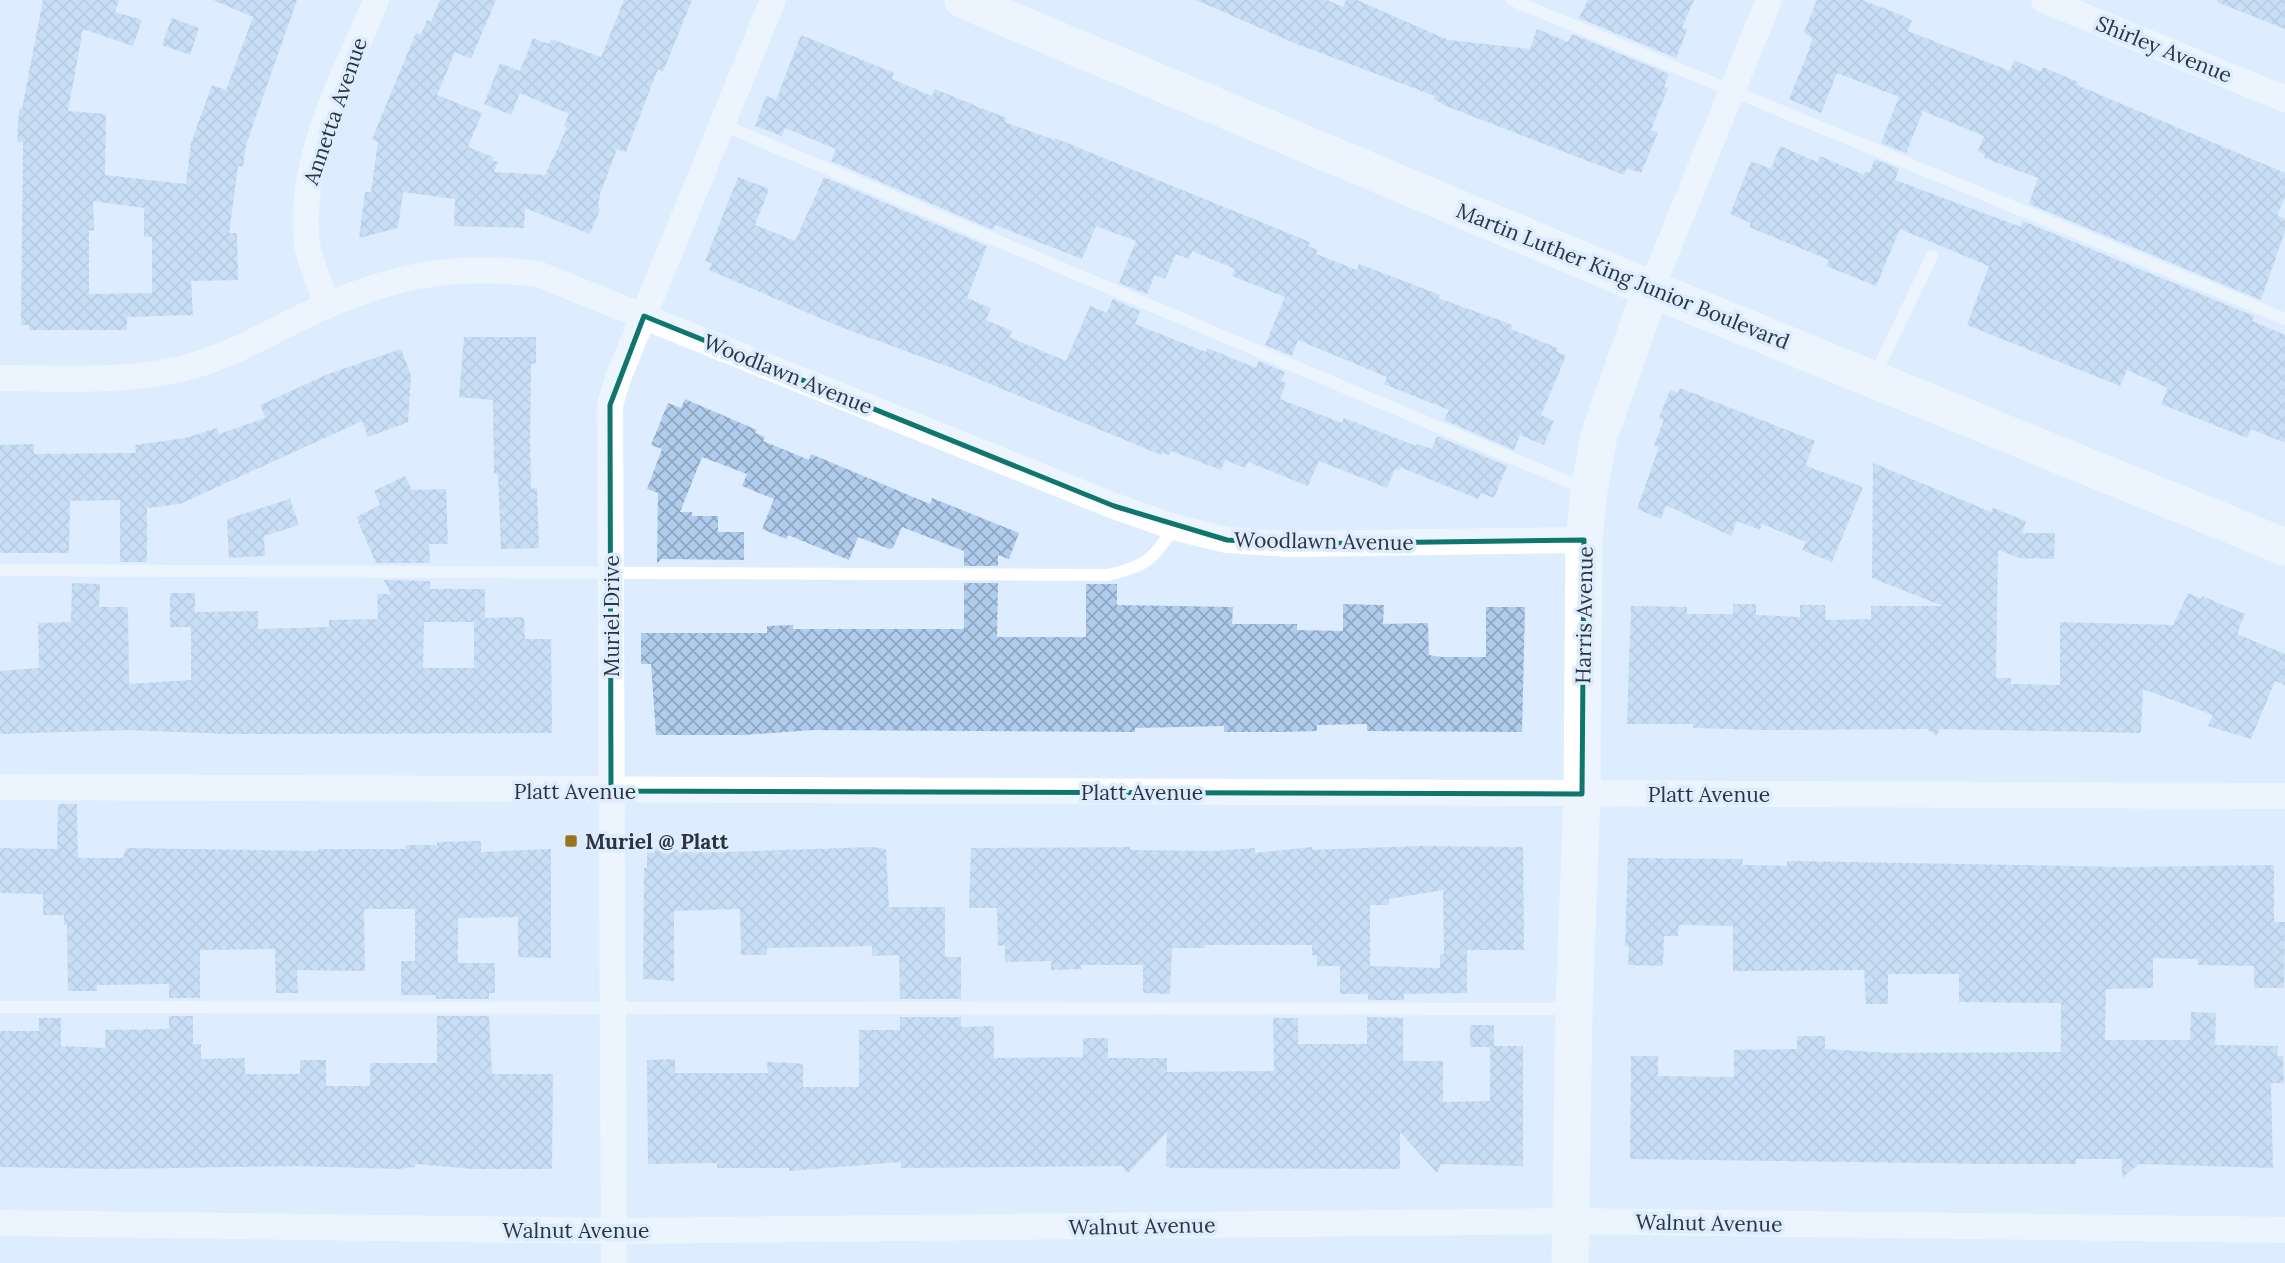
<svg xmlns="http://www.w3.org/2000/svg" width="2285" height="1263" font-family="Lora,serif">
	<style>
		.building { fill: url(#building-cross-hatch); fill-rule: evenodd }
		.lines { fill: none; stroke-linecap: round; stroke-linejoin: round }
		.lane { stroke: #fff; stroke-width: 12 }
		.street { stroke: #fff; stroke-width: 26 }
		.secondary { stroke: #fff; stroke-width: 37 }
		.marked { fill: none; stroke: #0f766e; stroke-width: 5; stroke-linejoin: round }
		.poi-dot { fill: #9b7420; stroke: #ddecfe; stroke-width: 2.5 }
		.labels { text-anchor: middle; dominant-baseline: central; stroke-width: 7; stroke-linejoin: round; paint-order: stroke }
		.street-label { font-size: 21px; fill: #2d343d; stroke: #ddecfe }
		.poi-label { font-size: 21px; font-weight: bold; fill: #2d343d; stroke: #ddecfe; text-anchor: start }
	</style>
	<defs>
		<pattern id="building-cross-hatch" width="8" height="8" patternUnits="userSpaceOnUse" patternTransform="scale(1.75)"><rect width="8" height="8" fill="#afcced"/><path d="M0 0l8 8M0 8l8-8" fill="none" stroke="#8fa6c1"/></pattern>
	</defs>
	<rect width="100%" height="100%" fill="#ddecfe"/>
	<path class="building" d="M 43,0 L 119,0 L 115,12 L 142,20 L 133,46 L 83,29 L 68,111 L 106,114 L 105,175 L 186,184 L 191,143 L 212,85 L 226,90 L 253,17 L 213,0 L 297,0 L 246,145 L 243,167 L 238,166 L 229,233 L 237,233 L 238,280 L 191,281 L 193,315 L 127,317 L 127,330 L 29,330 L 29,325 L 21,325 L 23,142 L 17,142 L 19,109 L 22,109 ZM 93,201 L 144,208 L 144,237 L 152,237 L 152,293 L 89,294 L 89,230 L 94,231 Z
		M 440,0 L 496,0 L 471,59 L 455,52 L 437,95 L 482,113 L 468,147 L 493,157 L 492,160 L 498,162 L 494,172 L 545,175 L 567,128 L 564,126 L 569,114 L 520,93 L 511,115 L 484,104 L 500,63 L 520,71 L 533,38 L 549,44 L 551,39 L 601,57 L 624,0 L 692,0 L 663,72 L 658,69 L 626,152 L 617,149 L 600,194 L 598,208 L 600,209 L 590,234 L 525,208 L 524,228 L 454,226 L 455,199 L 403,192 L 398,228 L 359,238 L 365,192 L 371,192 L 378,142 L 372,139 L 416,33 L 421,35 L 427,20 L 431,22 Z
		M 1196,0 L 1327,0 L 1343,7 L 1346,0 L 1357,0 L 1448,40 L 1530,49 L 1537,29 L 1568,42 L 1572,34 L 1669,74 L 1664,87 L 1668,88 L 1651,130 L 1658,133 L 1641,173 L 1627,168 L 1624,175 L 1446,106 L 1434,99 L 1435,96 L 1294,43 Z
		M 1588,0 L 1694,0 L 1682,27 L 1687,30 L 1676,58 L 1579,18 Z
		M 1817,0 L 1862,0 L 1904,16 L 1912,21 L 1908,31 L 2010,71 L 2014,60 L 2041,72 L 2043,67 L 2078,82 L 2077,85 L 2285,173 L 2285,197 L 2277,215 L 2285,219 L 2285,231 L 2261,300 L 2029,204 L 2038,178 L 1984,158 L 1985,155 L 1978,151 L 1984,136 L 1923,111 L 1906,153 L 1881,143 L 1899,97 L 1837,73 L 1821,113 L 1789,99 L 1809,50 L 1812,38 L 1804,32 Z
		M 2217,0 L 2285,0 L 2285,29 L 2217,2 Z
		M 172,18 L 199,28 L 190,55 L 162,45 Z
		M 801,35 L 894,73 L 892,79 L 932,96 L 935,89 L 981,108 L 1007,118 L 1005,122 L 1054,140 L 1055,138 L 1310,242 L 1308,246 L 1317,250 L 1316,254 L 1357,270 L 1359,264 L 1404,281 L 1440,295 L 1438,298 L 1513,325 L 1511,329 L 1557,348 L 1556,351 L 1566,356 L 1541,415 L 1554,421 L 1544,445 L 1520,435 L 1514,450 L 1444,420 L 1449,410 L 1384,384 L 1387,377 L 1298,340 L 1292,356 L 1265,345 L 1285,297 L 1232,276 L 1235,269 L 1192,251 L 1189,259 L 1176,254 L 1165,279 L 1155,275 L 1147,294 L 1119,283 L 1136,241 L 1096,226 L 1082,259 L 995,225 L 993,230 L 831,161 L 836,149 L 785,128 L 782,136 L 755,126 L 766,96 L 776,100 Z
		M 1780,146 L 1817,162 L 1820,156 L 1864,175 L 1865,172 L 1869,173 L 1875,159 L 1899,169 L 1895,180 L 2021,227 L 2023,221 L 2254,316 L 2252,321 L 2285,335 L 2285,443 L 2251,429 L 2247,438 L 2161,404 L 2168,388 L 2127,370 L 2120,386 L 1967,325 L 1989,266 L 1900,229 L 1876,286 L 1826,266 L 1829,260 L 1749,227 L 1751,223 L 1730,214 L 1751,161 L 1771,169 Z
		M 738,177 L 769,189 L 755,225 L 795,241 L 824,177 L 987,246 L 967,298 L 991,308 L 986,320 L 1012,331 L 1009,337 L 1066,361 L 1090,306 L 1107,313 L 1113,299 L 1140,311 L 1135,324 L 1206,352 L 1207,348 L 1256,368 L 1259,361 L 1285,372 L 1281,381 L 1286,383 L 1280,399 L 1342,423 L 1344,418 L 1416,446 L 1417,444 L 1432,449 L 1437,436 L 1507,466 L 1494,498 L 1481,493 L 1478,499 L 1400,467 L 1399,470 L 1395,469 L 1387,488 L 1319,461 L 1308,486 L 1248,462 L 1245,468 L 1225,460 L 1221,470 L 1171,451 L 1169,455 L 1162,453 L 1161,455 L 952,368 L 843,328 L 709,270 L 712,263 L 705,261 Z
		M 464,337 L 536,337 L 536,363 L 531,364 L 530,441 L 531,489 L 537,488 L 539,548 L 501,549 L 498,474 L 494,474 L 493,400 L 459,397 Z
		M 401,349 L 411,375 L 408,422 L 368,437 L 362,421 L 180,504 L 147,508 L 147,562 L 120,562 L 120,500 L 70,501 L 69,553 L 0,553 L 0,445 L 34,444 L 34,454 L 136,453 L 135,445 L 185,438 L 217,428 L 219,434 L 265,418 L 260,405 L 328,374 Z
		M 1680,388 L 1815,441 L 1806,464 L 1809,467 L 1863,487 L 1832,562 L 1802,550 L 1806,542 L 1762,524 L 1760,530 L 1737,521 L 1731,536 L 1666,505 L 1661,519 L 1637,509 L 1659,447 L 1654,445 L 1664,420 L 1659,418 L 1670,390 L 1678,393 Z
		M 685,399 L 757,430 L 755,433 L 765,437 L 763,441 L 809,460 L 811,454 L 930,504 L 932,498 L 1019,533 L 1009,559 L 998,555 L 998,566 L 964,566 L 964,551 L 902,527 L 893,548 L 889,549 L 858,537 L 849,560 L 788,535 L 786,539 L 762,529 L 774,499 L 742,486 L 747,474 L 702,457 L 680,512 L 692,512 L 692,516 L 718,516 L 718,532 L 744,532 L 744,560 L 661,559 L 657,564 L 658,493 L 647,489 L 662,449 L 651,445 L 668,403 L 681,408 Z
		M 1873,463 L 1991,512 L 1993,508 L 2026,521 L 2022,533 L 2055,533 L 2054,559 L 2020,558 L 1998,550 L 1996,678 L 2011,678 L 2011,684 L 2060,685 L 2060,622 L 2173,625 L 2188,593 L 2201,599 L 2202,596 L 2245,614 L 2237,634 L 2285,654 L 2285,685 L 2275,681 L 2251,739 L 2208,726 L 2213,715 L 2143,689 L 2141,733 L 1940,729 L 1936,736 L 1927,729 L 1762,730 L 1693,728 L 1693,724 L 1627,724 L 1631,606 L 1687,607 L 1687,614 L 1733,614 L 1733,604 L 1756,604 L 1756,615 L 1800,617 L 1800,605 L 1825,605 L 1826,620 L 1871,619 L 1871,606 L 1943,606 L 1872,578 Z
		M 405,476 L 412,490 L 446,489 L 448,544 L 429,544 L 430,563 L 376,563 L 356,517 L 380,505 L 374,491 Z
		M 290,499 L 299,525 L 264,536 L 265,556 L 229,558 L 227,519 Z
		M 384,580 L 430,581 L 430,589 L 485,589 L 485,618 L 524,617 L 525,639 L 551,639 L 552,733 L 228,734 L 129,730 L 0,734 L 0,671 L 39,668 L 38,623 L 71,622 L 72,583 L 100,584 L 99,607 L 128,607 L 129,684 L 191,680 L 191,627 L 170,627 L 170,593 L 195,593 L 195,612 L 258,611 L 258,629 L 329,627 L 329,620 L 378,619 L 377,594 L 391,594 ZM 424,622 L 474,622 L 474,668 L 423,668 Z
		M 964,583 L 998,583 L 997,637 L 1086,637 L 1086,584 L 1117,584 L 1117,605 L 1233,607 L 1232,624 L 1297,624 L 1297,630 L 1343,631 L 1343,604 L 1384,605 L 1383,624 L 1428,623 L 1429,655 L 1441,657 L 1486,657 L 1486,607 L 1525,607 L 1522,732 L 1367,731 L 1367,724 L 1317,725 L 1317,731 L 1281,732 L 1224,732 L 1224,726 L 1135,728 L 1135,732 L 813,730 L 743,735 L 656,735 L 651,664 L 641,664 L 641,633 L 767,633 L 767,626 L 793,625 L 793,629 L 964,629 Z
		M 58,804 L 77,804 L 78,858 L 123,858 L 126,848 L 318,851 L 318,849 L 406,849 L 405,845 L 437,845 L 437,842 L 481,841 L 481,852 L 551,849 L 551,958 L 518,957 L 518,917 L 458,918 L 458,963 L 495,963 L 495,993 L 489,993 L 489,999 L 436,999 L 436,995 L 401,995 L 401,961 L 415,961 L 415,909 L 364,909 L 365,971 L 297,970 L 298,993 L 276,993 L 275,949 L 200,950 L 200,998 L 169,998 L 169,984 L 97,985 L 97,991 L 68,991 L 67,925 L 64,925 L 64,915 L 43,915 L 43,894 L 0,893 L 0,848 L 57,849 Z
		M 1417,846 L 1523,847 L 1524,950 L 1467,950 L 1467,993 L 1404,994 L 1404,1000 L 1368,1000 L 1368,994 L 1340,994 L 1340,966 L 1317,966 L 1317,956 L 1312,955 L 1312,945 L 1205,945 L 1205,948 L 1172,948 L 1170,994 L 1143,993 L 1143,965 L 1081,965 L 1081,969 L 1051,970 L 1051,961 L 1005,962 L 1005,945 L 998,946 L 997,908 L 969,908 L 971,848 L 1130,847 L 1130,850 L 1213,851 L 1255,848 L 1255,853 L 1312,847 L 1312,850 ZM 1443,890 L 1444,954 L 1440,955 L 1440,968 L 1370,966 L 1370,905 L 1389,905 L 1389,899 Z
		M 873,847 L 886,849 L 889,907 L 945,907 L 945,957 L 961,957 L 961,999 L 900,999 L 899,955 L 872,956 L 872,946 L 767,948 L 767,955 L 741,955 L 740,909 L 674,911 L 674,981 L 643,979 L 644,868 L 647,868 L 647,848 L 723,852 Z
		M 1628,858 L 1740,859 L 1743,859 L 1742,865 L 1787,866 L 1787,861 L 2126,867 L 2274,865 L 2274,922 L 2285,922 L 2284,988 L 2254,988 L 2254,966 L 2198,965 L 2197,959 L 2153,958 L 2153,988 L 2106,989 L 2105,1040 L 2190,1040 L 2191,1012 L 2216,1013 L 2215,1045 L 2278,1046 L 2277,1056 L 2283,1056 L 2284,1083 L 2271,1083 L 2273,1168 L 2139,1164 L 2122,1178 L 2122,1159 L 2076,1159 L 2076,1164 L 1992,1164 L 1630,1159 L 1631,1056 L 1658,1056 L 1658,1076 L 1734,1077 L 1734,1050 L 1797,1049 L 1797,1036 L 1825,1036 L 1825,1049 L 1892,1053 L 2061,1052 L 2061,1003 L 1959,1002 L 1959,974 L 1888,974 L 1888,1004 L 1866,1004 L 1864,970 L 1733,971 L 1733,926 L 1679,925 L 1678,936 L 1664,936 L 1663,966 L 1628,965 L 1629,946 L 1625,946 Z
		M 169,1016 L 193,1016 L 193,1044 L 201,1044 L 201,1059 L 245,1058 L 245,1074 L 300,1074 L 300,1060 L 326,1060 L 326,1086 L 370,1086 L 370,1063 L 437,1063 L 437,1016 L 489,1016 L 492,1074 L 553,1074 L 552,1169 L 473,1169 L 415,1164 L 415,1167 L 398,1169 L 297,1166 L 113,1169 L 0,1167 L 0,1031 L 39,1031 L 39,1018 L 61,1018 L 61,1046 L 105,1048 L 105,1030 L 169,1029 Z
		M 900,1017 L 961,1017 L 961,1027 L 994,1026 L 994,1058 L 1083,1057 L 1083,1038 L 1108,1038 L 1108,1058 L 1167,1058 L 1167,1072 L 1274,1071 L 1273,1018 L 1298,1018 L 1298,1044 L 1367,1044 L 1367,1017 L 1403,1018 L 1403,1061 L 1443,1061 L 1443,1102 L 1490,1101 L 1490,1047 L 1470,1047 L 1470,1025 L 1494,1025 L 1494,1046 L 1523,1046 L 1523,1166 L 1441,1164 L 1437,1173 L 1400,1132 L 1400,1169 L 1171,1168 L 1166,1166 L 1167,1132 L 1128,1173 L 1122,1166 L 901,1168 L 901,1162 L 789,1171 L 789,1168 L 717,1168 L 717,1163 L 648,1164 L 647,1060 L 675,1059 L 675,1073 L 768,1073 L 767,1062 L 793,1063 L 803,1064 L 803,1087 L 859,1087 L 859,1030 L 900,1030 Z"/>
	<g class="lines">
		<path class="lane" d="M 1512,0 L 2285,319
			M 723,125 L 1585,489
			M 1875,375 L 1932,256
			M 0,570 L 1107,575 C 1145,567 1153,560 1174,527
			M 0,1007 L 1571,1009"/>
		<path class="street" d="M 2044,0 L 2285,99
			M 1651,289 L 1769,0
			M 327,305 C 321,286 310,264 307,244 C 297,160 345,76 376,0
			M 0,378 C 61,378 126,383 185,368 C 236,355 279,326 326,306 C 398,274 461,264 538,274 L 1114,506 L 1174,527 L 1227,540 L 1288,544 L 1584,540
			M 0,787 L 2285,796
			M 0,1223 L 614,1231 L 1569,1221 L 2285,1230
			M 614,1263 L 610,405 L 618,378 L 773,0"/>
		<path class="secondary" d="M 963,0 L 1651,289 L 2285,547
			M 1570,1263 L 1574,1009 L 1582,794 L 1584,540 L 1589,490 L 1599,436 L 1651,289"/>
	</g>
	<path d="M0 0H2285V1263H0ZM 644,316 L 1114,506 L 1227,540 L 1288,544 L 1584,540 L 1582,794 L 611,791 L 610,405 Z" fill="#ddecfe" fill-opacity=".55" fill-rule="evenodd"/>
	<path class="marked" d="M 644,316 L 1114,506 L 1227,540 L 1288,544 L 1584,540 L 1582,794 L 611,791 L 610,405 Z"/>
	<rect class="poi-dot" x="564" y="834" width="14" height="14" rx="3.5"/>
	<g class="labels">
		<g class="street-label">
			<text transform="translate(2164 49) rotate(22)">Shirley Avenue</text>
			<text transform="translate(335 111) rotate(-71)">Annetta Avenue</text>
			<text transform="translate(1623 276) rotate(22)">Martin Luther King Junior Boulevard</text>
			<text transform="translate(788 374) rotate(22)">Woodlawn Avenue</text>
			<text transform="translate(1324 541) rotate(1)">Woodlawn Avenue</text>
			<text transform="translate(1584 615) rotate(-89)">Harris Avenue</text>
			<text transform="translate(611 616) rotate(-90)">Muriel Drive</text>
			<text x="575" y="791">Platt Avenue</text>
			<text x="1142" y="792">Platt Avenue</text>
			<text x="1709" y="794">Platt Avenue</text>
			<text transform="translate(1709 1223) rotate(1)">Walnut Avenue</text>
			<text transform="translate(1142 1226) rotate(-1)">Walnut Avenue</text>
			<text x="576" y="1230">Walnut Avenue</text>
		</g>
		<g class="poi-label">
			<text x="585" y="841">Muriel @ Platt</text>
		</g>
	</g>
</svg>
